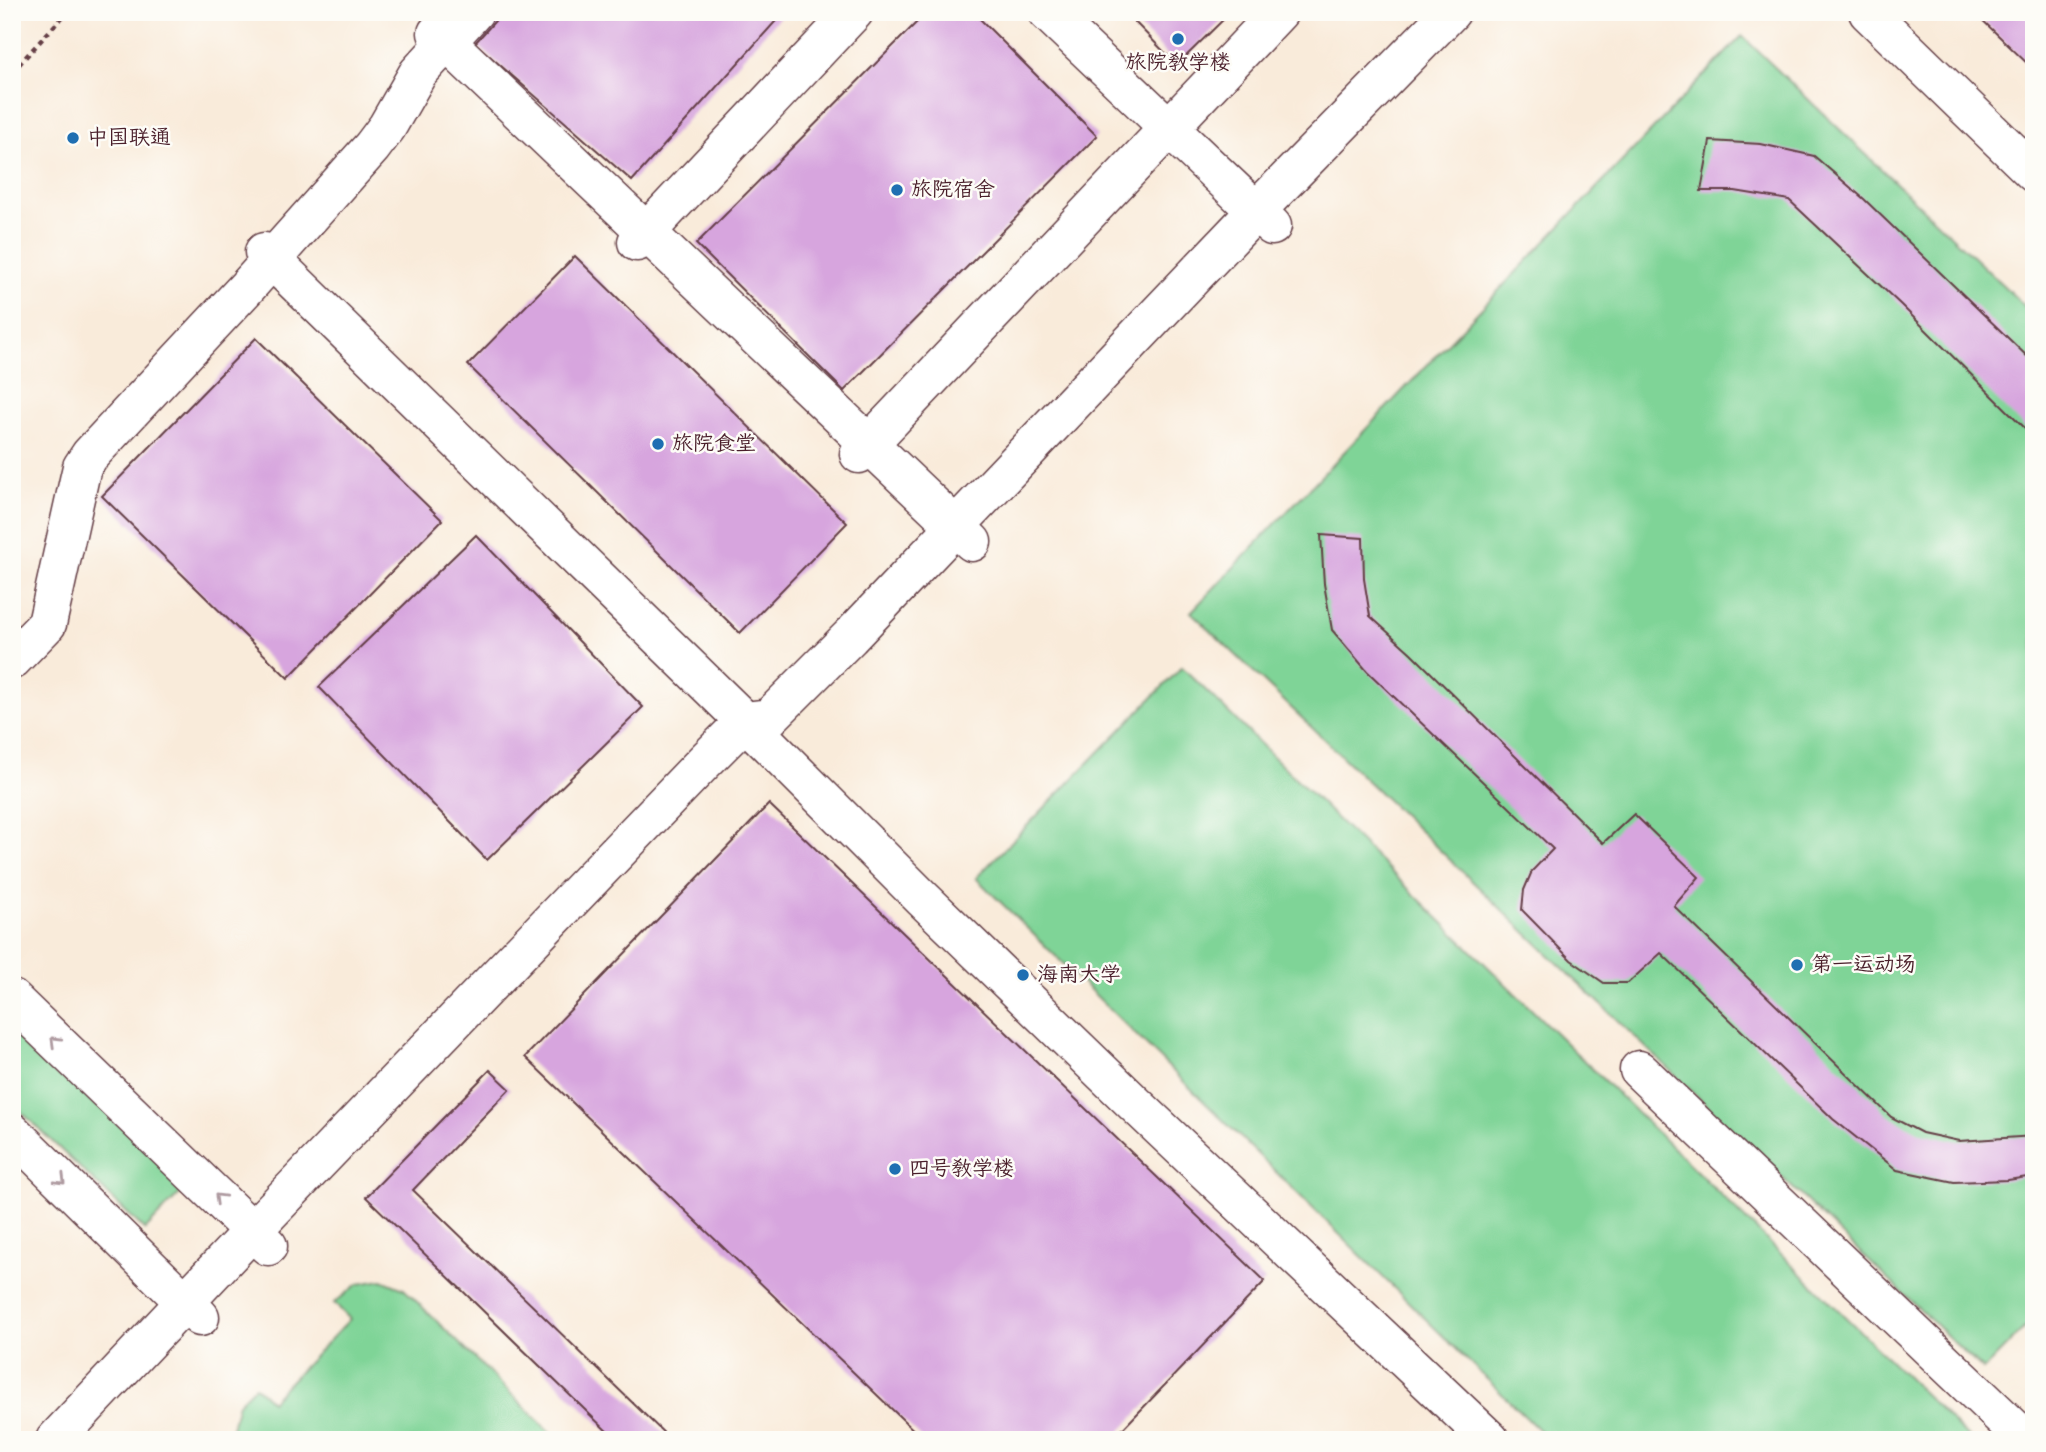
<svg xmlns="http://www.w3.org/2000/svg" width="2046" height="1452" font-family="Kalam,'LXGW WenKai TC',sans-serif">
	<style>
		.green { fill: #7fd497; stroke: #647a61; stroke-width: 2 }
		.building { fill: #d7a5de }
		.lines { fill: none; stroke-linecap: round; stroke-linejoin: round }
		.minor-casing { stroke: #643e45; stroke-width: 41 }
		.path { stroke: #643e45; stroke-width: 4.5; stroke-dasharray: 5 5; stroke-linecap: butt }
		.minor { stroke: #fff; stroke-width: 38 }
		.oneway { stroke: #ae9aa0 }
		.poi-dot { fill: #1f6fb2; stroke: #fdfcf7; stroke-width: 2.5 }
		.labels { text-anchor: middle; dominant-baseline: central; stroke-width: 5; stroke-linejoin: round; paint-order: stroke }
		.poi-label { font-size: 21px; fill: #4a1f2b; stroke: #fdfcf7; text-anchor: start }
	</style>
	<rect width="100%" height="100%" fill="#fdfcf7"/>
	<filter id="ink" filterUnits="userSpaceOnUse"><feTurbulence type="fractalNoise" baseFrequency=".0143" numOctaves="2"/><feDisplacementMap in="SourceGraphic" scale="14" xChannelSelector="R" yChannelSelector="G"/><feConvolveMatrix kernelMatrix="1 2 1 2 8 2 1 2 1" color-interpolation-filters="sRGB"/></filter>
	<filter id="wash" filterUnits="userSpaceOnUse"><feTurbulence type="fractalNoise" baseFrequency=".00686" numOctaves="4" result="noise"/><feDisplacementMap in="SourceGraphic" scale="28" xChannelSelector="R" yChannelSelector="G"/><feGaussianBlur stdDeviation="1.57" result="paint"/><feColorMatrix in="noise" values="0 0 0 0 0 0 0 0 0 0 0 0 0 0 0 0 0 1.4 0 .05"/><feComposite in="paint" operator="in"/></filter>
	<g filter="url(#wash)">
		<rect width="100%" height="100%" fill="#f9ebda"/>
		<path class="green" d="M 1742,36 L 2034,315 L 2034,1318 L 1983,1370 L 1191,612 Z
			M 1182,667 L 1971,1440 L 1549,1440 L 976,878 Z
			M 12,1009 L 192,1181 L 145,1230 L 12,1103 Z
			M 382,1280 L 404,1289 L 558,1440 L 235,1440 L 231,1432 L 238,1403 L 255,1386 L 271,1401 L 350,1319 L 334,1303 L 358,1284 Z"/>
		<g id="blocks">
			<path class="building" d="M 503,12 L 784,12 L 632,181 L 475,43 Z
				M 927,12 L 973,12 L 1097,136 L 844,391 L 696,244 Z
				M 1125,12 L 1231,12 L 1177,65 Z
				M 1974,12 L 2034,12 L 2034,70 Z
				M 1710,141 L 1761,144 L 1814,156 L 1864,199 L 2034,363 L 2034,437 L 1901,305 L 1789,200 L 1735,191 L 1701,191 Z
				M 575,256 L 847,523 L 740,633 L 468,365 Z
				M 256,338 L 442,520 L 288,678 L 102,496 Z
				M 476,535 L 643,707 L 487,860 L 319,687 Z
				M 1321,535 L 1363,538 L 1364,579 L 1370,616 L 1411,653 L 1603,843 L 1634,814 L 1699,877 L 1674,906 L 1891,1117 L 1922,1133 L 1959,1141 L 2034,1136 L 2034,1176 L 2008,1180 L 1954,1182 L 1897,1170 L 1833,1119 L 1661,953 L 1628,983 L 1604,983 L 1571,960 L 1522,910 L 1524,890 L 1532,871 L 1553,849 L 1367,671 L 1332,630 L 1324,584 Z
				M 769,804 L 1265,1281 L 1112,1440 L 924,1440 L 525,1057 Z
				M 490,1070 L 510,1089 L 413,1190 L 671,1440 L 616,1440 L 366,1197 Z"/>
		</g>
	</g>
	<g filter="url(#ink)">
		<use href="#blocks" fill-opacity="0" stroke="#643e45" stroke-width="2"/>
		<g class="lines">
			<g class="minor-casing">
				<path id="minor" d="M 1047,12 L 1272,226
					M 1868,12 L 2034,173
					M 437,33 L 972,542
					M 637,242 L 854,12
					M 264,252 L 760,736 L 923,899 L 1136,1105 L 1490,1440
					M 859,454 L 1279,12
					M 12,660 L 47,624 L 79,480 L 82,467 L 90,455 L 247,287 L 372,147 L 387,127 L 418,73 L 474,12
					M 12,999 L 268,1246
					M 1639,1070 L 2026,1440
					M 12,1132 L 200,1317
					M 55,1440 L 252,1231 L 704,762 L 745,721 L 769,718 L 850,637 L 1256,211 L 1451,12"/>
			</g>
			<path class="path" d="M 12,72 L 67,12"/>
			<use href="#minor" class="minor"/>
		</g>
		<defs><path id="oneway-chevron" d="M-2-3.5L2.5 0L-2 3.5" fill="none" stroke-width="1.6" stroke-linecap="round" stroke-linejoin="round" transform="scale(1.75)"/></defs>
		<g class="oneway">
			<use href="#oneway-chevron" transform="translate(55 1041) rotate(-136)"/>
			<use href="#oneway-chevron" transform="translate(61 1180) rotate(45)"/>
			<use href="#oneway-chevron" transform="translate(219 1198) rotate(-136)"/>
		</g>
	</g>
	<g class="poi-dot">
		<circle cx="1178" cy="39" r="7"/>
		<circle cx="73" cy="138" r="7"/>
		<circle cx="897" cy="190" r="7"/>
		<circle cx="658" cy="444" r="7"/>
		<circle cx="1797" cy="965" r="7"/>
		<circle cx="1023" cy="975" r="7"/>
		<circle cx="895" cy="1169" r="7"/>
	</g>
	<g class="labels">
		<g class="poi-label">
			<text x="1178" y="63" text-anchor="middle">旅院教学楼</text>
			<text x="87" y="138">中国联通</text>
			<text x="911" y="190">旅院宿舍</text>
			<text x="672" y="444">旅院食堂</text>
			<text x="1811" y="965">第一运动场</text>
			<text x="1037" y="975">海南大学</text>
			<text x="909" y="1169">四号教学楼</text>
		</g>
	</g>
	<rect width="2046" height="1452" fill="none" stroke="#fdfcf7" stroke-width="42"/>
</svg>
